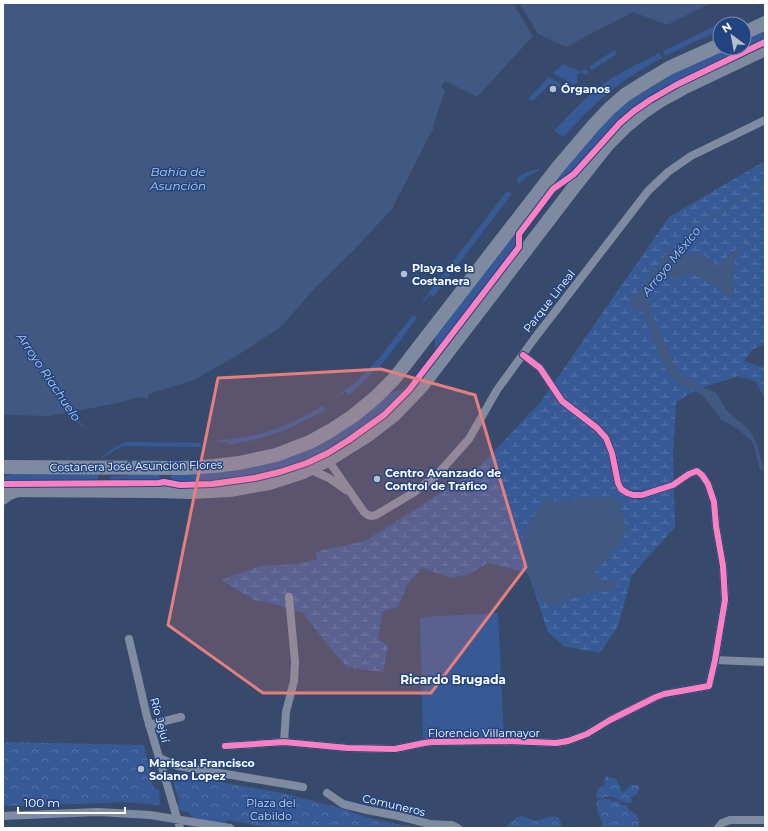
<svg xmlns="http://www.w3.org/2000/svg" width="768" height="831" font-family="Montserrat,sans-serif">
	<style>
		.green { fill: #375a96 }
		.forest { fill: url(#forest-crowns) }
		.wetland { fill: url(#wetland-marsh) }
		.water { fill: #405882 }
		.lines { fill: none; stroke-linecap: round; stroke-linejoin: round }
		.stream { stroke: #405882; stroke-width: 2 }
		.minor { stroke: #7e8ba1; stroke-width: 8 }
		.trunk { stroke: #7e8aa0; stroke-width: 14 }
		.cycleway-casing { stroke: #234480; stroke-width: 8 }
		.cycleway { stroke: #ff80c0; stroke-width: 6 }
		.marked { fill: #e67e7e; fill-opacity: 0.2; stroke: #e67e7e; stroke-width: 3; stroke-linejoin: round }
		.poi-dot { fill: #b9c0cb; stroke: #234480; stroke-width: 1.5 }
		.labels { text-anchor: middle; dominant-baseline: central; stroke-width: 3; stroke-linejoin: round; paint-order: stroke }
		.poi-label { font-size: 11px; font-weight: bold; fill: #fff; stroke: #234480; text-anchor: start }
		.street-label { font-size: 11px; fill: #fff; stroke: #234480 }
		.park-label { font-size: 11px; fill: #ccdcf5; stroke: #234480 }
		.water-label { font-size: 12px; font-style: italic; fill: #b4caee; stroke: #234480 }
		.neighbourhood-label { font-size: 12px; font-weight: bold; fill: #fff; stroke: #234480 }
	</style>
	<defs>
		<pattern id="forest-crowns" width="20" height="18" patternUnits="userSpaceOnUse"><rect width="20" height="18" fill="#375a96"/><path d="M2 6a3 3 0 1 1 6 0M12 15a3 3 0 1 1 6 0" fill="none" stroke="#5573a6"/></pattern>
		<pattern id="wetland-marsh" width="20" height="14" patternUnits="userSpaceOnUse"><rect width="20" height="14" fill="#375a96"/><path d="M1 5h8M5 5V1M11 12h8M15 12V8" fill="none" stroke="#5573a6"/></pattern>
	</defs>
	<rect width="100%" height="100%" fill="#384a6b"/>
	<path class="green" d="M 721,23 L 724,24 L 720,24 L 720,30 L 665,56 L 663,51 Z
		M 765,28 L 765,45 L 669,91 L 568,185 L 553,190 L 520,234 L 519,249 L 467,316 L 408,393 L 386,415 L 315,462 L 238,485 L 171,487 L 171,474 L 199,473 L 236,471 L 266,464 L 387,394 L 404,389 L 435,351 L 435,334 L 597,126 L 647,86 L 723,48 L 744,48 L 744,38 Z
		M 615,50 L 617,54 L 592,70 L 589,67 L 602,58 Z
		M 659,53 L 662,58 C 622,79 594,102 564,137 L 554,131 C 574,109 595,87 621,73 C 633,65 647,60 659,53 Z
		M 563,64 L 581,72 L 586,69 L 589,73 L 585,75 L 585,74 L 581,73 L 577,75 L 577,81 L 579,81 L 574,85 L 553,73 Z
		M 549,77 L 568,88 L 563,94 L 561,92 L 563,89 L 550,84 L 533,101 L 528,99 Z
		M 542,169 L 528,176 L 520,183 L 516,180 C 523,172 532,170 542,169 Z
		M 507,191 L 512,194 L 433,297 L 430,294 L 423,303 L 422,302 Z
		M 413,315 L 417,318 L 383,363 L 360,385 L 349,395 L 346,391 L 337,397 L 336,396 L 355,383 L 380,357 Z
		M 323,406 L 326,410 L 288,429 L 254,440 L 228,445 L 227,442 L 217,442 L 216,441 L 250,436 L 270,431 L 295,421 Z
		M 128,442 L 142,442 L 201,443 L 202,447 L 122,446 L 100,459 C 108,452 117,444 128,442 Z
		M 17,473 L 98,474 L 98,486 L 3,485 L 3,476 L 11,475 Z
		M 135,473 L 159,475 L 160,482 L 145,482 L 138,485 L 111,485 L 110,483 L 110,477 L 112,476 L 124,476 Z
		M 498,613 L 504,738 L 423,739 L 420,617 Z"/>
	<path class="forest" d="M 3,742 L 144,745 L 153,787 L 159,790 L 160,805 L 122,802 L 106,803 L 3,806 Z
		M 171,773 L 185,776 L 282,793 L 337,807 L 372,819 L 402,825 L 431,828 L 271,828 L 227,820 L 226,820 L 227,826 L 229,828 L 189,828 L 189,825 L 192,827 L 197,825 L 197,820 L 192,817 L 189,812 C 182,812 175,811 179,802 Z
		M 607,776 L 616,779 L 618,784 L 620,785 L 621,791 L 624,792 L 630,785 L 637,785 L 639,787 L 639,790 L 636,795 L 631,797 L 632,800 L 631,803 C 624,805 619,798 612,797 C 607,796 602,798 598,799 L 596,796 C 599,789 595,790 604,785 L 605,783 L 603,780 Z
		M 601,799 L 610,799 L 612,801 L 618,801 L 621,802 L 621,805 L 627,805 L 629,811 L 632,812 L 637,815 L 639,819 L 639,828 L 601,828 L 603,823 L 597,811 L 598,808 L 596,803 L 598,800 Z
		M 523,816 L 535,821 L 553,816 L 559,818 L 563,828 L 506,828 L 507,825 L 517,817 Z"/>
	<path class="wetland" d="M 765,161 L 765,344 L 753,349 L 744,361 L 761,367 L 765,365 L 765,399 L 756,382 L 738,376 L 698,389 L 676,402 L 673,455 L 675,527 L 632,575 L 618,626 L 600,653 L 564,646 L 548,632 L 528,573 L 488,563 L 469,574 L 452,578 L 422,568 L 407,585 L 398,607 L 383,611 L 378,639 L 388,646 L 383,672 L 364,670 L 347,667 L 327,644 L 303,613 L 271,603 L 254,600 L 221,580 L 260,566 L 296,564 L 318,559 L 315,552 L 365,541 L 475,471 L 540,403 L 669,217 Z"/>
	<path class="water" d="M 3,3 L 513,3 L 533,36 L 477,97 L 445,81 L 441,87 L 445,91 L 433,126 L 434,128 L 429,136 L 392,209 L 354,250 L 313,290 L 281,327 L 241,353 L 194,380 L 149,394 L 148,399 L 138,397 L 118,403 L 50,416 L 3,415 Z
		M 519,3 L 711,3 L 667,25 L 633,12 L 566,47 L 538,34 Z
		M 745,241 L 735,261 L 733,280 L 734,299 L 733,296 L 725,294 L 702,277 L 689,274 L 675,279 L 668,276 L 659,281 L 647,297 L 649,306 L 668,351 L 673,357 L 672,361 L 678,372 L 699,387 L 711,390 L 715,392 L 721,401 L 726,410 L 745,426 L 752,434 L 757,445 L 764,470 L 760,470 L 754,446 L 752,441 L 739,430 L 721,419 L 707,401 L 702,395 L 683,385 L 671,377 L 667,372 L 656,348 L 643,312 L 641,310 C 633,309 634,311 629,304 L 670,248 L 685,252 L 690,257 L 696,253 L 706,256 L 718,266 Z
		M 548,496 L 555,501 L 612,496 L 620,504 L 623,514 L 626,531 L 621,543 L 612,551 L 608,558 L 595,570 L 597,576 L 603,580 L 612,579 L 617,580 L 618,585 L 611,591 L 595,592 L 584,594 L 555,605 L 543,601 L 534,589 L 519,548 L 525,532 L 538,509 Z"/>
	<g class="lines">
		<path class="stream" d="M 678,251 L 699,224 L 755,190 L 765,184
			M 71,411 L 82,426"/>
		<path class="minor" d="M 328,460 L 364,512 L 368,515 L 371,516 L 376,515 L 413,493 L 436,476 L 469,439 L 497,390 L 534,339 L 648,191 L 668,172 L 691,156 L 765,120
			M 309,469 L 329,478 L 346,490
			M 3,501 L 10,496 L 18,493
			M 129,639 L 147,717 L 180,828
			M 715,660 L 765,662
			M 149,725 L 181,717
			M 284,742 L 286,712 L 294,681 L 295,662 L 289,597
			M 225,746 L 284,742 L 348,748 L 395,749 L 424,743 L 432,742 L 506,741 L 556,743 L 568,741 L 587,734 L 610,720 L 656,697 L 664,694 L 709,686 L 715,660 L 725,600 L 723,566 L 716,526 L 714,502 L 708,484 L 702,475 L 697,471 L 689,474 L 673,485 L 642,495 L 633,495 L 627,493 L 621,489 L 618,483 L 612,453 L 606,438 L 597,428 L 562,401 L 540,368 L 523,355
			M 159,758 L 178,766 L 303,787
			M 327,793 L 343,804 L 367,810 L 398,816 L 430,824 L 448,825 L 452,825 L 458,828
			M 3,816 L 98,812 L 150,815 L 230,828
			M 718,828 L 722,823 L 730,820 L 765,820"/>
		<path class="trunk" d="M 744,33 L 765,23
			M 3,467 L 184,468 L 214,466 L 239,463 L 276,455 L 310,442 L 330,431 L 353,416 L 376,397 L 394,379 L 558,167 L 593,126 L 609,109 L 625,95 L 644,83 L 669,68 L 720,45
			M 3,490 L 157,491 L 191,492 L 230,490 L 269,483 L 303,472 L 328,460 L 368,435 L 394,415 L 421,387 L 574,187 L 608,144 L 626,126 L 642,113 L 661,100 L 683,88 L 765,49"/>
		<g class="cycleway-casing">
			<path id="cycleway" d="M 3,484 L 159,483 L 164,482 L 180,485 L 212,484 L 255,478 L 280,472 L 307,463 L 328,453 L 349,440 L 384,415 L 409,390 L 519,247 L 519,234 L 553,189 L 574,174 L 620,123 L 634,111 L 650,100 L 676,85 L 765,42
				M 225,746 L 284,742 L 348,748 L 395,749 L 424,743 L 432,742 L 506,741 L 556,743 L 568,741 L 587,734 L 610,720 L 656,697 L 664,694 L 709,686 L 715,660 L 725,600 L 723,566 L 716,526 L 714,502 L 708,484 L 702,475 L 697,471 L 689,474 L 673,485 L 642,495 L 633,495 L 627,493 L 621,489 L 618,483 L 612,453 L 606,438 L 597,428 L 562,401 L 540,368 L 523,355"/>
		</g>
		<use href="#cycleway" class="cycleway"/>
	</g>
	<path class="marked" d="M 381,369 L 475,395 L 526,567 L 431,693 L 263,693 L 168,625 L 218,378 Z"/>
	<g class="poi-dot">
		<circle cx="553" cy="89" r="4"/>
		<circle cx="404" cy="274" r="4"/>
		<circle cx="377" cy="479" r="4"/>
		<circle cx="141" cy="769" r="4"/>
	</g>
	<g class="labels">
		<g class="poi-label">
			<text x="561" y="89">Órganos</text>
			<text x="412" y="268">Playa de la<tspan x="412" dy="13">Costanera</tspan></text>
			<text x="385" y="473">Centro Avanzado de<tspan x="385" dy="13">Control de Tráfico</tspan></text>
			<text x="149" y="763">Mariscal Francisco<tspan x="149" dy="13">Solano Lopez</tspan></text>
		</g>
		<g class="street-label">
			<text transform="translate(549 301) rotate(-52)">Parque Lineal</text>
			<text transform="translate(136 466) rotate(-1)">Costanera José Asunción Flores</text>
			<text transform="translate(160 720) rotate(75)">Río Jejuí</text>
			<text x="484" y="733">Florencio Villamayor</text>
			<text transform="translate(394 805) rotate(13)">Comuneros</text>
		</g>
		<g class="park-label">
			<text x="271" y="803">Plaza del<tspan x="271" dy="13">Cabildo</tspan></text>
		</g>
		<g class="water-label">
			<text x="178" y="171">Bahía de<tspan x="178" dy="14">Asunción</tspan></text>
			<text transform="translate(671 261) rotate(-51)">Arroyo México</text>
			<text transform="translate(49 377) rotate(56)">Arroyo Riachuelo</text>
		</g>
		<g class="neighbourhood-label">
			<text x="453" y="679">Ricardo Brugada</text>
		</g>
	</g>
	<rect width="768" height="831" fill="none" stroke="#ffffff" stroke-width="8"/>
	<g transform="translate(732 36) rotate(328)"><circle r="19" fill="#234480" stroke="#7b8fb3"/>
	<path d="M0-3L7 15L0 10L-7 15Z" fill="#b9c0cb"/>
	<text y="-6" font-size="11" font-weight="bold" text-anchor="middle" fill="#ffffff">N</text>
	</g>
	<path d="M18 807v6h107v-6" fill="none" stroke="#ffffff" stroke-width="2"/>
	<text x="24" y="807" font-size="12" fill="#ffffff" stroke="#234480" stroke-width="3" paint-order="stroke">100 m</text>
</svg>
